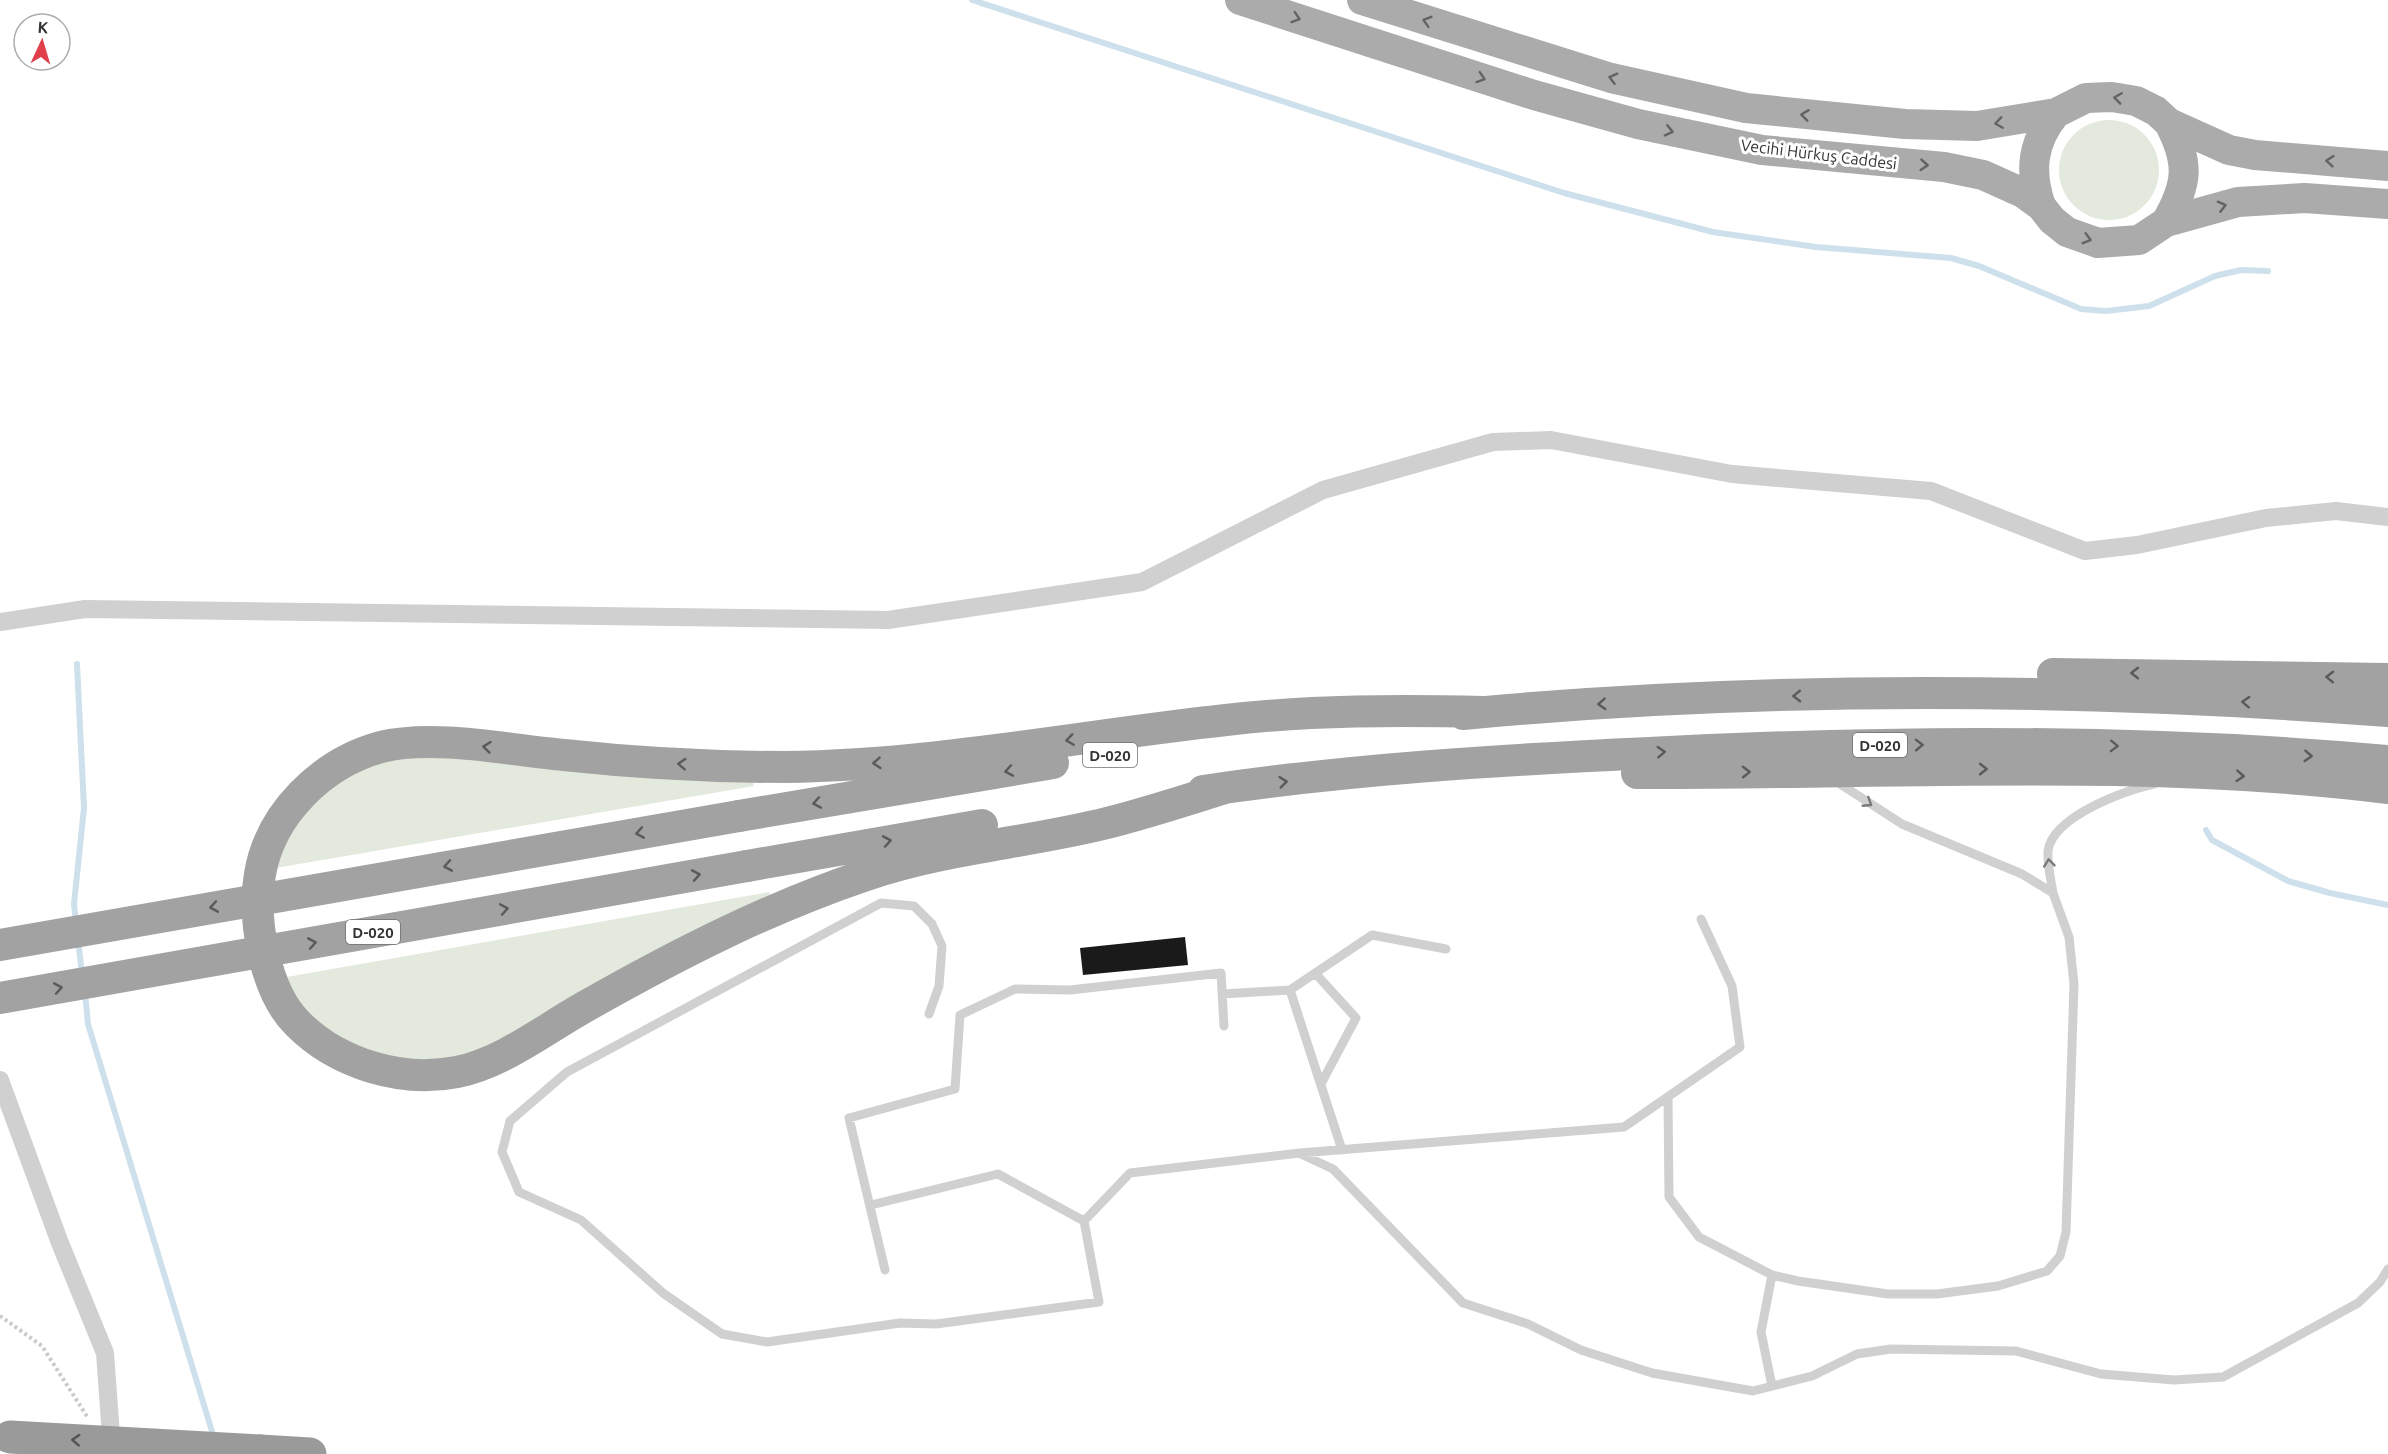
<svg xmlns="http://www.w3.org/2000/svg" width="2388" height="1454" font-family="Ubuntu,sans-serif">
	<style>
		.green { fill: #e3e9dc }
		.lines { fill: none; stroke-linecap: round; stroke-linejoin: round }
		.stream { stroke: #cde0eb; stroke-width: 6 }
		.building { fill: #1a1a1a }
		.path { stroke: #cacaca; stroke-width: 4; stroke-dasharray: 3 3; stroke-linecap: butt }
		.service { stroke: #d0d0d0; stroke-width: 9 }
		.minor { stroke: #d0d0d0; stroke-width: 18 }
		.primary { stroke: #ababab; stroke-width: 30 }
		.trunk { stroke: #a2a2a2; stroke-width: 32 }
		.motorway { stroke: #9a9a9a; stroke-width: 33 }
		.trunk-bridge { stroke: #a2a2a2; stroke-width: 32 }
		.motorway-bridge { stroke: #9a9a9a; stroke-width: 33 }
		.oneway { stroke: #636363 }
		.oneway2 { stroke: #5a5a5a }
		.oneway3 { stroke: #7a7a7a }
		.oneway4 { stroke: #525252 }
		.labels { text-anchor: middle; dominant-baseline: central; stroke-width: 6; stroke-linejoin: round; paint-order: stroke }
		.shield { fill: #fff; stroke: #707070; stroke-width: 1.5 }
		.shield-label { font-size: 15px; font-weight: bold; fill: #333 }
		.street-label { font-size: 16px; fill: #333; stroke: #fff }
	</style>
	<rect width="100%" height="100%" fill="#fff"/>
	<path class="green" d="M2059 170a50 50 0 1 1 100 0a50 50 0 1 1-100 0Z
		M 454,756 L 752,779 L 754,786 L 270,869 C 280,851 288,826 302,812 C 349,760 388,758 454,756 Z
		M 769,892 L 772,900 L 486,1053 L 409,1066 L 320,1031 L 281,978 Z"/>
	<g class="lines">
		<path class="stream" d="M 972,0 L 1564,193 L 1713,232 L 1816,247 L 1951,258 L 1979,266 L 2081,309 L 2106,311 L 2149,306 L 2215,276 L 2241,270 L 2268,271
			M 2206,830 L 2212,840 L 2288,881 L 2330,893 L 2388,905
			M 76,923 L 74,904 L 84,808 L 77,664
			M 78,939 L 82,974
			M 85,993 L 88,1024 L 214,1438"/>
	</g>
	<path class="building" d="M 1185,937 L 1188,965 L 1083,975 L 1080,948 Z"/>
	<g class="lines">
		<path class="path" d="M 0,1316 L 42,1346 L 88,1418"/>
		<path class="service" d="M 1834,780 L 1902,824 L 2022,874 L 2053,893 C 2051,880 2047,864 2048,851 C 2052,817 2125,790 2154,784
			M 1315,973 L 1356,1018 L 1321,1084
			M 1290,990 L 1342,1150
			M 1222,994 L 1290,990 L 1372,935 L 1446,949
			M 929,1014 L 939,986 L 942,946 L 932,924 L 914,906 L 881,903 L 567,1072 L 510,1121 L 502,1152 L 519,1192 L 581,1220 L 663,1293 L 722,1334 L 767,1342 L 900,1323 L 936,1324 L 1099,1302 L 1084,1221 L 1130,1173 L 1300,1153 L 1624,1127 L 1740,1047 L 1732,986 L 1701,919
			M 1668,1099 L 1669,1197 L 1699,1237 L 1772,1275 L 1798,1281 L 1888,1294 L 1937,1294 L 1998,1286 L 2047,1271 L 2060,1256 L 2066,1232 L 2074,984 L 2069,937 L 2053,893
			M 1301,1154 L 1333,1169 L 1463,1303 L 1528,1324 L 1581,1350 L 1652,1373 L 1753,1391 L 1812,1376 L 1857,1354 L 1891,1349 L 2016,1351 L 2101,1374 L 2174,1380 L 2223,1377 L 2358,1303 L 2380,1282 L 2388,1269
			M 871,1205 L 998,1174 L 1084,1221
			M 885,1270 L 849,1118 L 955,1089 L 960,1015 L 1015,989 L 1070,990 L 1221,973 L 1224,1026
			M 1772,1275 L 1761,1332 L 1772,1386"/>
		<path class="minor" d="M 0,622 L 85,609 L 888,620 L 1142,582 L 1323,490 L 1493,442 L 1551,440 L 1732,474 L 1931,491 L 2085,551 L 2137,545 L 2266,518 L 2336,511 L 2388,517
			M 0,1080 L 60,1243 L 105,1353 L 112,1449"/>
		<path class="primary" d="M 1240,0 L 1534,95 L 1638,124 L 1762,150 L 1944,167 L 1983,175 L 2023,193 L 2041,206 L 2052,220 L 2067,232 L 2098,243 L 2139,240 L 2166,222 L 2238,202 L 2305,198 L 2388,204
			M 1362,0 L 1611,78 L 1746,108 L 1905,124 L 1977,126 L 2056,113 L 2086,98 L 2112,97 L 2136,101 L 2156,111 L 2169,123 L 2229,150 L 2255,155 L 2388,166
			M 2041,206 C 2029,171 2032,142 2056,113
			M 2166,222 C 2188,184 2190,163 2169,123"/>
		<path class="trunk" d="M 2053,674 L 2388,679
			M 1463,714 C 1770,685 2081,688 2388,711
			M 1637,773 C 1887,774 2139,757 2388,788
			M 1225,788 C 1186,800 1147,813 1107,823 C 1027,843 945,848 866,875 C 768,908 678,954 588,1005 C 546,1028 505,1062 457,1072 C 402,1083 338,1064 298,1024 C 265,992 252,919 260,874 C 270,814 322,763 381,747 C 433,734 510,750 564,755 C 638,763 712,767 785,767 C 934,765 1079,736 1226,720 C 1312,710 1398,710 1484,712
			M 1203,791 C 1351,769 1500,760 1649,753 C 1895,740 2143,739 2388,761
			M 739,816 L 1053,763
			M 747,866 L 982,825"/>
		<path class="motorway" d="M 260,1451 L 310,1454"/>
		<path class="trunk-bridge" d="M 0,945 L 739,816
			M 0,998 L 747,866"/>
		<path class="motorway-bridge" d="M 10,1437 L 260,1451"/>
	</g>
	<defs><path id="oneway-chevron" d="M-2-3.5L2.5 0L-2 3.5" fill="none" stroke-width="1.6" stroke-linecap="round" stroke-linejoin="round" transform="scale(1.5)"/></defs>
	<g class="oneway">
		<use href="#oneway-chevron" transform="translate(1296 18) rotate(18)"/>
		<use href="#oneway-chevron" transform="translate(1427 21) rotate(-163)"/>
		<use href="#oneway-chevron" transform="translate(1481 78) rotate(18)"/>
		<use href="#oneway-chevron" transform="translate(1613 78) rotate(-165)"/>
		<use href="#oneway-chevron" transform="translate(2118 98) rotate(-172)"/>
		<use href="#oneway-chevron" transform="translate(1805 115) rotate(-173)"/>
		<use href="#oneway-chevron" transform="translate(1999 123) rotate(172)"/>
		<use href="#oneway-chevron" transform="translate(1669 131) rotate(13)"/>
		<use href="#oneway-chevron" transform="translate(2330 161) rotate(-175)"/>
		<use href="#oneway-chevron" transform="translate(1924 165) rotate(4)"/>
		<use href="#oneway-chevron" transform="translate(2222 206) rotate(-14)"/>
		<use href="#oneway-chevron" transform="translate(2087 239) rotate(16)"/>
	</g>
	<g class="oneway2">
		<use href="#oneway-chevron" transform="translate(2135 673) rotate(180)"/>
		<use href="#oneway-chevron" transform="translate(2330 677) rotate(-179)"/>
		<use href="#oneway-chevron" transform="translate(1797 696) rotate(179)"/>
		<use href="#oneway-chevron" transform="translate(2246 702) rotate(-177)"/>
		<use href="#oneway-chevron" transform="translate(1602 704) rotate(176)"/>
		<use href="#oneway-chevron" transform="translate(1070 740) rotate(172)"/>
		<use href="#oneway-chevron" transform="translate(1919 745) rotate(-1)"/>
		<use href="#oneway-chevron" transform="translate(2114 746) rotate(2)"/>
		<use href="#oneway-chevron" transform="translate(487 747) rotate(-174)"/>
		<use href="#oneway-chevron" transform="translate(1661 752) rotate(-3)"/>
		<use href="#oneway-chevron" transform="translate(2308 756) rotate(4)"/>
		<use href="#oneway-chevron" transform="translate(877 763) rotate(176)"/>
		<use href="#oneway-chevron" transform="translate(682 764) rotate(-177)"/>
		<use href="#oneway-chevron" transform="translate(1983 769)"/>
		<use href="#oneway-chevron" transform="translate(1009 771) rotate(170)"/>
		<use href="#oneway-chevron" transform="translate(1746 772) rotate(-1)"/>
		<use href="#oneway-chevron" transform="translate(2240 776) rotate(4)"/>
		<use href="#oneway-chevron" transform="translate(1283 782) rotate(-6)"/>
		<use href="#oneway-chevron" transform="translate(817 803) rotate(170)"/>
		<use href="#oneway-chevron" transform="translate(640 833) rotate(170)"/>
		<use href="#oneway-chevron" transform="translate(887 841) rotate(-10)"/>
		<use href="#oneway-chevron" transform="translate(448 866) rotate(170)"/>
		<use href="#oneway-chevron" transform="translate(696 875) rotate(-10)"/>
		<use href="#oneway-chevron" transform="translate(214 907) rotate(170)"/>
		<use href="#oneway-chevron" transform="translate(504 909) rotate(-10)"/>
		<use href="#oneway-chevron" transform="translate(312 943) rotate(-10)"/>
		<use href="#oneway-chevron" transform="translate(58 988) rotate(-10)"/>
	</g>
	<g class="oneway3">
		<use href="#oneway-chevron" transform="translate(1868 803) rotate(33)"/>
		<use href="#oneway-chevron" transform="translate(2049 863) rotate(-96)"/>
	</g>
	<use class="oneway4" href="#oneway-chevron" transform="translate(76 1440) rotate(-177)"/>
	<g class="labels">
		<g class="shield">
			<rect x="1853" y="733" width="54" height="24" rx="4.5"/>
			<rect x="1083" y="743" width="54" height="24" rx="4.5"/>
			<rect x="346" y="920" width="54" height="24" rx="4.5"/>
		</g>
		<g class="shield-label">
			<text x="1880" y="745">D-020</text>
			<text x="1110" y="755">D-020</text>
			<text x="373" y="932">D-020</text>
		</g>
		<g class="street-label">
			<text transform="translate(1819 154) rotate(7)">Vecihi Hürkuş Caddesi</text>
		</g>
	</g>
	<g transform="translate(42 42) rotate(4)"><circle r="28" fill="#ffffff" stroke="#adadad" stroke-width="1.5"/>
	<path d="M0-4.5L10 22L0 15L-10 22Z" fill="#df404c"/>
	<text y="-9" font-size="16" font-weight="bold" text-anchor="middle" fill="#333333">K</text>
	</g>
</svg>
